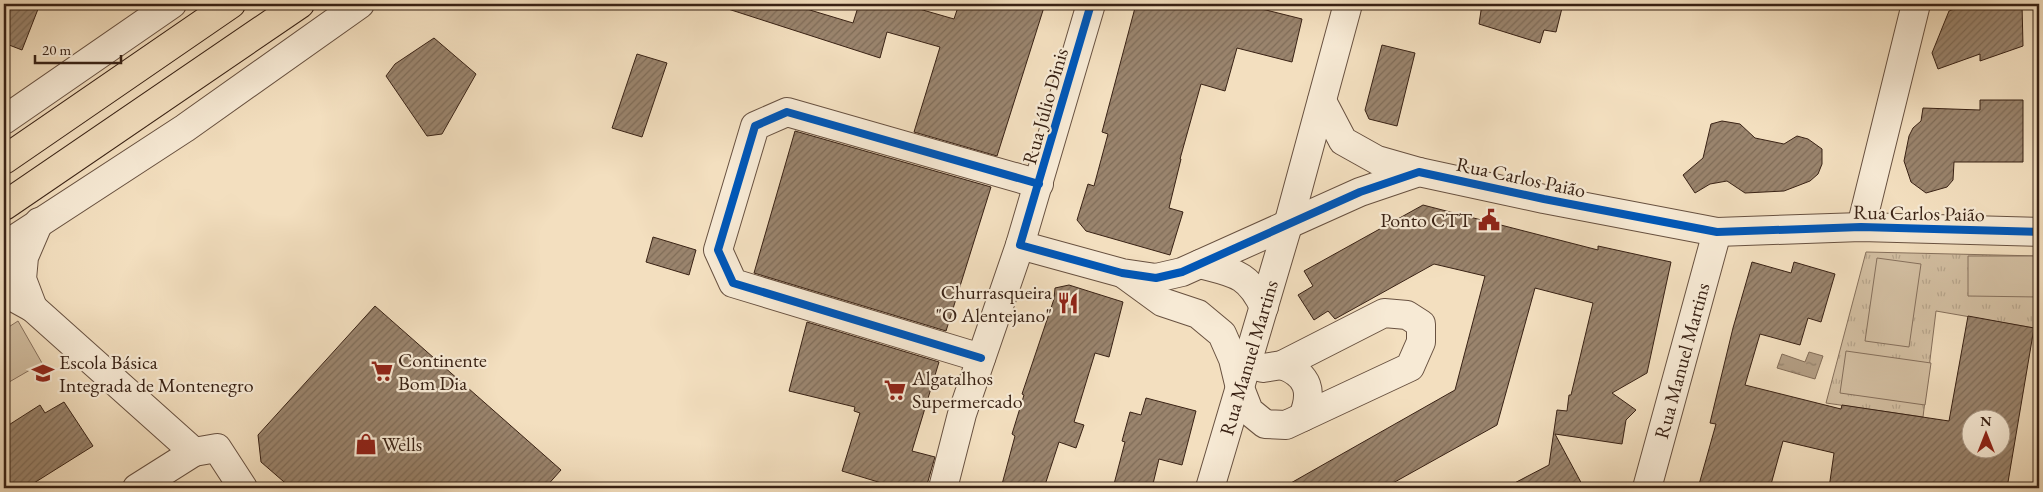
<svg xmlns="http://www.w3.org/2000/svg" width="2043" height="492" font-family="'EB Garamond',serif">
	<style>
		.grass { fill: url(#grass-tufts); stroke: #86705c }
		.pitch { fill: #d3bfa2; stroke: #86705c }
		.water { fill: url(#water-ripples); stroke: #836d58 }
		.building { fill: url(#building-hatch); stroke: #392215; fill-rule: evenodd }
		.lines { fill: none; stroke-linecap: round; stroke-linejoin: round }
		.minor-casing { stroke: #685140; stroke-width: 30 }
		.primary-casing { stroke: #392215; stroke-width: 30 }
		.minor { stroke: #f7ead5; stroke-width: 28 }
		.primary { stroke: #f3dfbf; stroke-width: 28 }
		.cycleway-casing { stroke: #f7ead5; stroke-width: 11 }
		.cycleway { stroke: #0057b8; stroke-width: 8 }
		.labels { text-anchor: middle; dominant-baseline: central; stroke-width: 4.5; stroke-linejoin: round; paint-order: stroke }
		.street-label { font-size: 20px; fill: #392215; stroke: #f7ead5 }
		.poi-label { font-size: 20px; fill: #392215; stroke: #f7ead5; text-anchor: start }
	</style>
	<defs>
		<pattern id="grass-tufts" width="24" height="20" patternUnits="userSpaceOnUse" patternTransform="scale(1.25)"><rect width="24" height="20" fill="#d3bfa2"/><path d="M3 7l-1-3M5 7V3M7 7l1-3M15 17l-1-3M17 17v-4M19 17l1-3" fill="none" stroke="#b6a48b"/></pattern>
		<pattern id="water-ripples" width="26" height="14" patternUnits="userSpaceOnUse" patternTransform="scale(1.25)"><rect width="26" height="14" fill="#b49f85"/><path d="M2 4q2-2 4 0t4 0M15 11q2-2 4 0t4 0" fill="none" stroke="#93816c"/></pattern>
		<pattern id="building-hatch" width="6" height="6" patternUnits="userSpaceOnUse" patternTransform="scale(1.25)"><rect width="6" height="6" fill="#9a846d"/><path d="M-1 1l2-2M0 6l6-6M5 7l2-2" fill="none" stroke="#7f6c58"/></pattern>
	</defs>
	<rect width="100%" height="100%" fill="#f3dfbf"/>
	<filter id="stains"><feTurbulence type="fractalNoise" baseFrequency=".004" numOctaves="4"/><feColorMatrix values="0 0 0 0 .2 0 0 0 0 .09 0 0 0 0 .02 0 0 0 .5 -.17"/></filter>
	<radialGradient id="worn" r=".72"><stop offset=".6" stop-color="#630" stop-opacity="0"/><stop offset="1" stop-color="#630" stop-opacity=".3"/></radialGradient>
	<path class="grass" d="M 1866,252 L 2039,256 L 2039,327 L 2034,328 L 1936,311 L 1923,417 L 1826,403 Z"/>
	<path class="pitch" d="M 1968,256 L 2039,256 L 2039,297 L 1968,296 Z
		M 1877,258 L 1921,264 L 1909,347 L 1865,341 Z
		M 18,321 L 42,363 L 4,385 L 4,330 Z
		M 1846,351 L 1931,363 L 1925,405 L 1840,393 Z"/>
	<path class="water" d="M 1809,352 L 1823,356 L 1815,379 L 1777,368 L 1782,354 L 1805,362 Z"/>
	<path class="building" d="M 4,4 L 40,4 L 22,50 L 4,43 Z
		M 726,4 L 790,4 L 853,23 L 859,4 L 902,4 L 954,19 L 959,4 L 1045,4 L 997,156 L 914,132 L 940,47 L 887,32 L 880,58 L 725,8 Z
		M 1136,4 L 1242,4 L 1302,19 L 1292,62 L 1237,48 L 1225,91 L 1201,84 L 1180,159 L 1181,159 L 1169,208 L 1183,212 L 1170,255 L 1086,231 L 1077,220 L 1088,184 L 1094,186 L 1108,134 L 1102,132 Z
		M 1482,4 L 1563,4 L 1556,32 L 1544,30 L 1540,43 L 1479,24 Z
		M 1968,4 L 2022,4 L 2023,46 L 1980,61 L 1980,54 L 1938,69 L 1932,53 L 1949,11 Z
		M 434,38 L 476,74 L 442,134 L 427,136 L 386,76 L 395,64 Z
		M 1382,45 L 1415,53 L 1397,126 L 1369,119 L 1365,110 Z
		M 637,54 L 667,63 L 642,137 L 612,128 Z
		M 1980,100 L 2023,100 L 2023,162 L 1954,162 L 1953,180 L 1947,187 L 1926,193 L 1911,182 L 1904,161 L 1909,136 L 1913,128 L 1921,121 L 1923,108 L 1980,110 Z
		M 1722,121 L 1740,124 L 1755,138 L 1784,144 L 1797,136 L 1808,139 L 1822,149 L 1822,164 L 1818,174 L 1810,181 L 1784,191 L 1745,193 L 1727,181 L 1710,184 L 1695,193 L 1683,175 L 1703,158 L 1711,124 Z
		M 795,131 L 991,187 L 946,331 L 754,273 Z
		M 1423,205 L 1598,250 L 1598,246 L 1671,262 L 1647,373 L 1612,393 L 1636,410 L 1626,420 L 1622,444 L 1555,434 L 1584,488 L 1505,488 L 1549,465 L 1557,410 L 1567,411 L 1569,395 L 1571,395 L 1593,303 L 1535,288 L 1497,425 L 1384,488 L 1282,488 L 1455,390 L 1485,276 L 1434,264 L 1335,319 L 1328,311 L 1314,320 L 1298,295 L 1313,286 L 1304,271 Z
		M 653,237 L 696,250 L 689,275 L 646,262 Z
		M 1752,262 L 1791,273 L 1794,262 L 1835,274 L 1821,322 L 1808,318 L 1800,345 L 1760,334 L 1745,385 L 1841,409 L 1842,405 L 1949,421 L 1968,316 L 2034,328 L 2007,488 L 1829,488 L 1834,453 L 1783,441 L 1770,488 L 1698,488 L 1716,424 L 1710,423 L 1733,328 ZM 1970,420 L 2000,420 L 2000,450 L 1970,450 Z
		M 1069,285 L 1123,302 L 1109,357 L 1095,353 L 1074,422 L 1084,425 L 1076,448 L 1059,442 L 1044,488 L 1001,488 L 1015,436 L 1012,434 L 1024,395 L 1022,394 L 1054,299 L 1055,288 Z
		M 375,306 L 561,470 L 545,488 L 291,488 L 261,462 L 258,435 Z
		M 807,322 L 939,362 L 912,451 L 935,457 L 926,488 L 898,488 L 842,471 L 860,413 L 854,411 L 855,407 L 789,391 Z
		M 1146,398 L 1196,411 L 1182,465 L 1159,459 L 1152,488 L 1113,488 L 1125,442 L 1122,441 L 1130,412 L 1141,415 Z
		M 64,402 L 93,446 L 26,488 L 4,488 L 4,428 L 40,405 L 45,413 Z"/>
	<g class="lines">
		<g class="minor-casing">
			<g id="minor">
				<path d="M 1322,101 L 1343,141 L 1377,160 L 1419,172"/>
				<path d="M 4,120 L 172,4"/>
				<path d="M 1861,227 L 1916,4"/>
				<path d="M 1020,245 L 1122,273 L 1156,278 L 1182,272 L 1360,192 L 1419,172 L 1544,199 L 1717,232 L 1861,227 L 2039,232"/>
				<path d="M 4,246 L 185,128 L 360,4"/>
				<path d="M 1200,264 C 1234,273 1248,273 1264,307"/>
				<path d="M 1125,275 L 1162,302 L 1198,314 L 1222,334 L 1233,359 L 1240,388 L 1249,411 L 1265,424 L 1286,425 L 1410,367 L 1421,342 L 1421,324 L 1407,315 L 1384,313 L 1282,365 L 1263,368 L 1247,364"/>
				<path d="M 4,292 L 33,308 L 194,452 L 217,448 L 243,488"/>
				<path d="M 33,308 L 22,279 L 24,257 L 39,222"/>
				<path d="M 981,358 L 733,283 L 718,250 L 755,126 L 787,112 L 1039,184"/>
				<path d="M 1282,365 C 1309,375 1313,392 1303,417"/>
				<path d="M 137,488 L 194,452"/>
				<path d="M 943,488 L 962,414 L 1020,245 L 1091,4"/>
				<path id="s1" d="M 1210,488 L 1288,225 L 1348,4"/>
				<path id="s2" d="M 1647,488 L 1717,232"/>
			</g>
		</g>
		<g class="primary-casing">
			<path id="primary" d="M 4,160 L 231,4
				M 4,206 L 300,4"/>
		</g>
		<use href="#minor" class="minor"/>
		<use href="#primary" class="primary"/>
		<g class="cycleway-casing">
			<path id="cycleway" d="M 1091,4 L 1020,245 L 1122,273 L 1156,278 L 1182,272 L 1360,192 L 1419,172 L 1544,199 L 1717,232 L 1861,227 L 2039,232
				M 981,358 L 733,283 L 718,250 L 755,126 L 787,112 L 1039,184"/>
		</g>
		<use href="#cycleway" class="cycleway"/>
	</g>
	<defs>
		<g id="civic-bare" transform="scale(1.725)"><path d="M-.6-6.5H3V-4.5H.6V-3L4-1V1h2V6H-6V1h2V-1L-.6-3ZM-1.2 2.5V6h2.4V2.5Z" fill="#8f2418" stroke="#f7ead5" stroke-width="2.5" paint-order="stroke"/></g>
		<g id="restaurant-bare" transform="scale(1.725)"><path d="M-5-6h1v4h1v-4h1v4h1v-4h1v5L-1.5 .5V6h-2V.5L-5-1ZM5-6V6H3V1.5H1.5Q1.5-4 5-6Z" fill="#8f2418" stroke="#f7ead5" stroke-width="2.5" paint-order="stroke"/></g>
		<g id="supermarket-bare" transform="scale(1.725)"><path d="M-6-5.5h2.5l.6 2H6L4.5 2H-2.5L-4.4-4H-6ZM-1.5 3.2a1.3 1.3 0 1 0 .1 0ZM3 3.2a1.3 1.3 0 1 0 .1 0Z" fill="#8f2418" stroke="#f7ead5" stroke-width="2.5" paint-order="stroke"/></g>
		<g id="school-bare" transform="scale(1.725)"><path d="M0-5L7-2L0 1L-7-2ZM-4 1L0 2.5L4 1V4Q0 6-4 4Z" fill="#8f2418" stroke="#f7ead5" stroke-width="2.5" paint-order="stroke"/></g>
		<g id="shop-bare" transform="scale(1.725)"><path d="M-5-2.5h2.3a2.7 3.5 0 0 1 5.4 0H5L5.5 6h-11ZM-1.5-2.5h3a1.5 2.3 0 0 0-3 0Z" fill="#8f2418" stroke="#f7ead5" stroke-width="2.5" paint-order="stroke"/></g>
	</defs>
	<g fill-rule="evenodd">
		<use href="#civic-bare" x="1489" y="220"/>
		<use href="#restaurant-bare" x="1068" y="303"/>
		<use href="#supermarket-bare" x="382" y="371"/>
		<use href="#school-bare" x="43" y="373"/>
		<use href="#supermarket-bare" x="895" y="390"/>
		<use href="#shop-bare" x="366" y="444"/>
	</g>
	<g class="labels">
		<g class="street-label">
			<text transform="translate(1045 106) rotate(-74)">Rua Júlio Dinis</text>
			<text transform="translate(1521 177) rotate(12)">Rua Carlos Paião</text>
			<text transform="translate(1919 213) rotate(1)">Rua Carlos Paião</text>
			<text stroke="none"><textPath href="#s1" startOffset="136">Rua Manuel Martins</textPath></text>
			<text stroke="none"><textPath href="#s2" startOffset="132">Rua Manuel Martins</textPath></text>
		</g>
		<g class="poi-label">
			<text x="1472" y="220" text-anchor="end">Ponto CTT</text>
			<text x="1052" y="292" text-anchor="end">Churrasqueira<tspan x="1052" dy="23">"O Alentejano"</tspan></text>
			<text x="398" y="360">Continente<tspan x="398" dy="23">Bom Dia</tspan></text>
			<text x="59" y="362">Escola Básica<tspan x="59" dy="23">Integrada de Montenegro</tspan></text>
			<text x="912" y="378">Algatalhos<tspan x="912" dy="23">Supermercado</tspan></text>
			<text x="382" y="444">Wells</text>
		</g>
	</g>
	<rect width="2043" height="492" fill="none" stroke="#f3dfbf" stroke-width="20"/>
	<rect x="5" y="5" width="2033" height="482" fill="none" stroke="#392215" stroke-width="2.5"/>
	<rect x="10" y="10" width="2023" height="472" fill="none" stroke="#392215"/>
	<g transform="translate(1986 434)"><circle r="24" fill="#f7ead5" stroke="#ab9a88"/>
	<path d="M0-4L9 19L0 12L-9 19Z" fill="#8f2418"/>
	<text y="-8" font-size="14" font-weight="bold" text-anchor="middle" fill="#392215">N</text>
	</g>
	<path d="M35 55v8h86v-8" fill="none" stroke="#392215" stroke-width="2.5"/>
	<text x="42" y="55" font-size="15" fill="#392215" stroke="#f7ead5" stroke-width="4" paint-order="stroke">20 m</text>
	<rect width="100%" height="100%" filter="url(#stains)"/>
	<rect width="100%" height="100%" fill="url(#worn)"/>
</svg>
